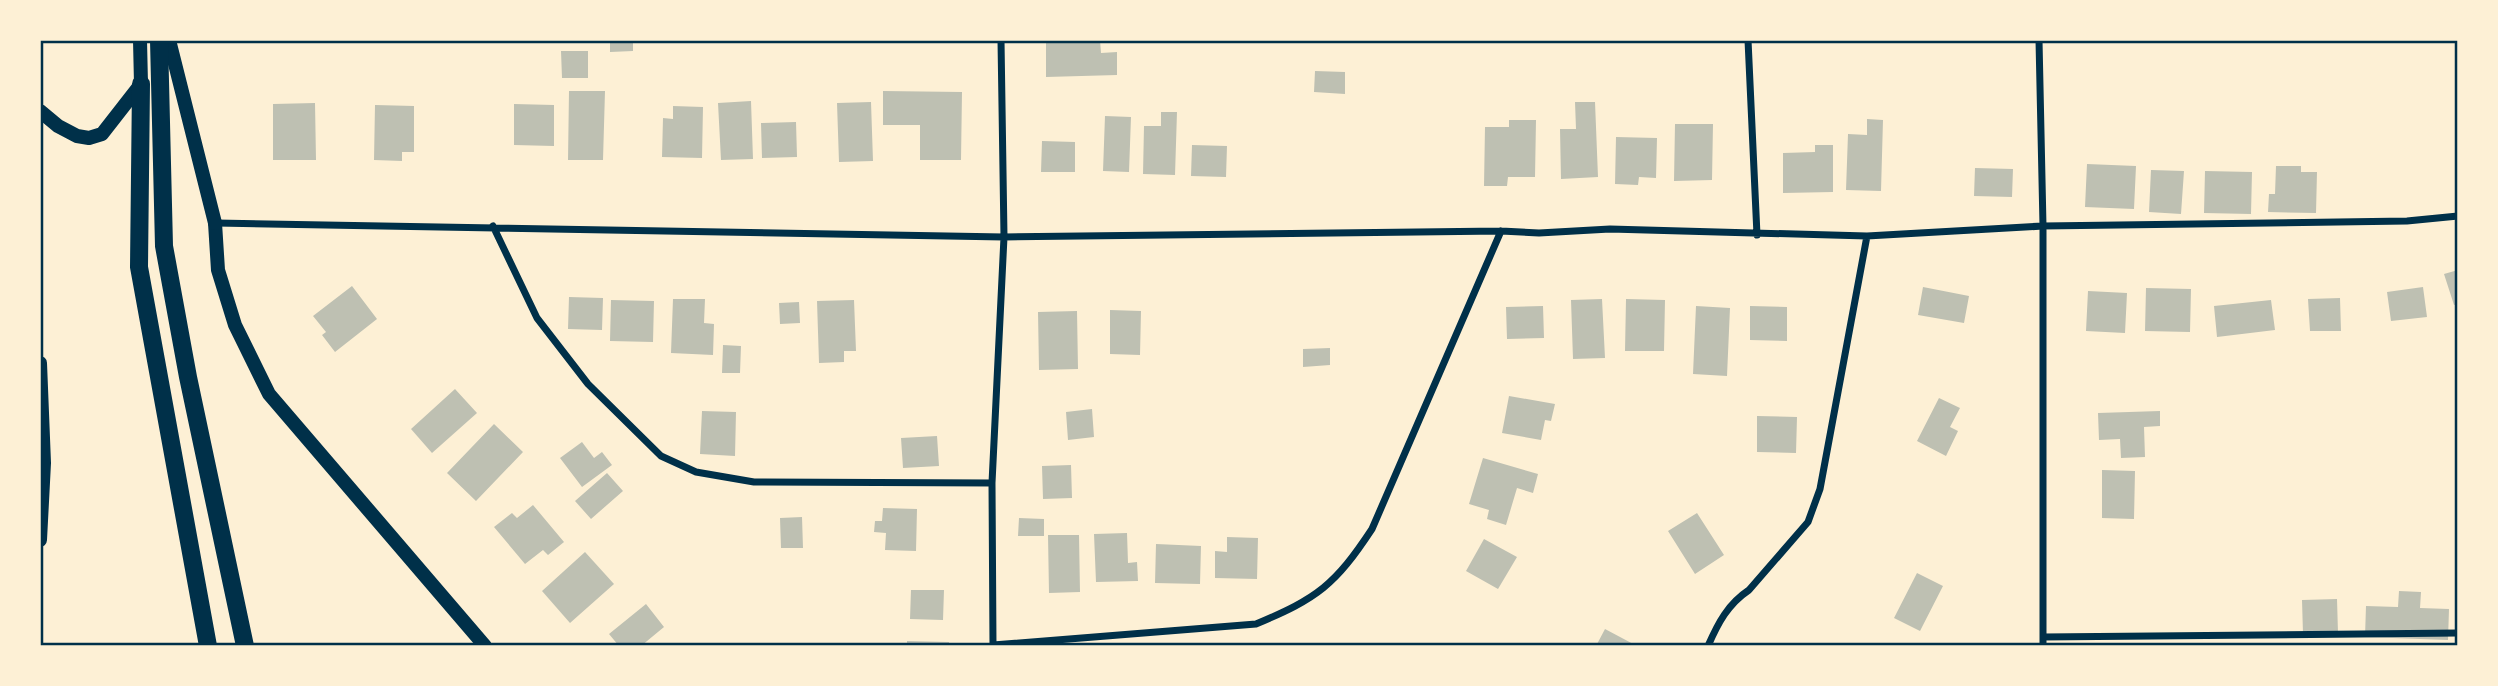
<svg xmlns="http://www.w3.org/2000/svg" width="2498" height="686" font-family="Arial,sans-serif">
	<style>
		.building { fill: #bec0b2 }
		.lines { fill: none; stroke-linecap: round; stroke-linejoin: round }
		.minor { stroke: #003049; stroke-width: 7 }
		.secondary { stroke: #003049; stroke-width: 14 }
		.primary { stroke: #003049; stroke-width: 14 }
		.motorway { stroke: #003049; stroke-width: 18 }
		.neatline { fill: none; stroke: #003049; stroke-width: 2.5 }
	</style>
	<rect width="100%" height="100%" fill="#fdf0d5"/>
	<path class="building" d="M 610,40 L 633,40 L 633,51 L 610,52 Z
		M 1046,40 L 1100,40 L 1101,53 L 1117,52 L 1117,75 L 1046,77 Z
		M 561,51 L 588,51 L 588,78 L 562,78 Z
		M 1315,71 L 1345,72 L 1345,94 L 1314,92 Z
		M 569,91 L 605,91 L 603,160 L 568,160 Z
		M 883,91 L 962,92 L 961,160 L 920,160 L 920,125 L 883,125 Z
		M 751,101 L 753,159 L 721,160 L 718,103 Z
		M 871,102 L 873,161 L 839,162 L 837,103 Z
		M 1575,102 L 1595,102 L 1598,177 L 1561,179 L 1560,129 L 1576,129 Z
		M 315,103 L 316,160 L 273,160 L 273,104 Z
		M 514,104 L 554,105 L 554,146 L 514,145 Z
		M 375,105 L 414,106 L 414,152 L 402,152 L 402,161 L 374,160 Z
		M 673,106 L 703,107 L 702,158 L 662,157 L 663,118 L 673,119 Z
		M 1161,112 L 1177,112 L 1175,175 L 1143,174 L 1144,126 L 1161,126 Z
		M 1105,116 L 1131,117 L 1129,172 L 1103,171 Z
		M 1867,119 L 1883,120 L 1881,191 L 1846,190 L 1848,134 L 1867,135 Z
		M 1509,120 L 1536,120 L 1535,177 L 1508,177 L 1507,186 L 1484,186 L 1485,127 L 1509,127 Z
		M 796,122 L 797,157 L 762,158 L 761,123 Z
		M 1675,124 L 1713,124 L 1712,180 L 1674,181 Z
		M 1616,137 L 1657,138 L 1656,178 L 1639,177 L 1638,185 L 1615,184 Z
		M 1042,141 L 1075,142 L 1075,172 L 1041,172 Z
		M 1192,145 L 1227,146 L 1226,177 L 1191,176 Z
		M 1815,145 L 1833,145 L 1833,192 L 1783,193 L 1783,153 L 1815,152 Z
		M 2087,164 L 2136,166 L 2134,209 L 2085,207 Z
		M 2276,166 L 2301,166 L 2301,172 L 2317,172 L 2316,213 L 2268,212 L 2269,194 L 2275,194 Z
		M 1975,168 L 2013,169 L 2012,197 L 1974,196 Z
		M 2151,170 L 2184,171 L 2181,214 L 2149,212 Z
		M 2205,171 L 2252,172 L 2251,214 L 2204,213 Z
		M 2458,270 L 2458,304 L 2454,305 L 2444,274 Z
		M 352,286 L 377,319 L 335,352 L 322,335 L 326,332 L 313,316 Z
		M 1923,287 L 1969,296 L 1964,323 L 1918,315 Z
		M 2423,287 L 2427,317 L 2391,321 L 2387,292 Z
		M 2146,288 L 2191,289 L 2190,332 L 2145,331 Z
		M 2088,291 L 2127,293 L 2125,333 L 2086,331 Z
		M 569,297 L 603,298 L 602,330 L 568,329 Z
		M 2340,298 L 2341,331 L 2310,331 L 2308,299 Z
		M 673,299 L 705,299 L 704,323 L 714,324 L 713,355 L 671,353 Z
		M 1602,299 L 1605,358 L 1573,359 L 1571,300 Z
		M 1626,299 L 1665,300 L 1664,351 L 1625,351 Z
		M 611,300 L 654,301 L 653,342 L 610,341 Z
		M 854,300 L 856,351 L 844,351 L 844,362 L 819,363 L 817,301 Z
		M 2271,300 L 2275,330 L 2217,337 L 2214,306 Z
		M 799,302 L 800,323 L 780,324 L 779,303 Z
		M 1543,306 L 1544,338 L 1507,339 L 1506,307 Z
		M 1696,306 L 1730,308 L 1727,376 L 1693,374 Z
		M 1750,306 L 1787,307 L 1787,341 L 1750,340 Z
		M 1110,310 L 1141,311 L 1140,355 L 1110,354 Z
		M 1077,311 L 1078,369 L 1039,370 L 1038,312 Z
		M 723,345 L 741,346 L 740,373 L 722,373 Z
		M 1330,348 L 1330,365 L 1303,367 L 1303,349 Z
		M 455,389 L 477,413 L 432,453 L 411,429 Z
		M 1509,396 L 1555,404 L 1551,421 L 1545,420 L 1541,440 L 1502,433 Z
		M 1939,398 L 1960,408 L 1950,427 L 1958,431 L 1946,456 L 1917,441 Z
		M 1092,409 L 1094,437 L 1068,440 L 1066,412 Z
		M 702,411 L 736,412 L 735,456 L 700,454 Z
		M 2160,411 L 2160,426 L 2144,427 L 2145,457 L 2121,458 L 2120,439 L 2099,440 L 2098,413 Z
		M 1757,416 L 1797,417 L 1796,453 L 1757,452 Z
		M 494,424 L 523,452 L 476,501 L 447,473 Z
		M 937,436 L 939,466 L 903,468 L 901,438 Z
		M 582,442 L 594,458 L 602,452 L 612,465 L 582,487 L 560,458 Z
		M 1483,458 L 1538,474 L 1533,493 L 1517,488 L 1506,525 L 1487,519 L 1489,510 L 1469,504 Z
		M 1071,465 L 1072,498 L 1043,499 L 1042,466 Z
		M 2102,470 L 2135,471 L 2134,519 L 2102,518 Z
		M 607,473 L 623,491 L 591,519 L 575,501 Z
		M 533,505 L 564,542 L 548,555 L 543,550 L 525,564 L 494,527 L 512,513 L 517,518 Z
		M 883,508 L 917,509 L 916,551 L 885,550 L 886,533 L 874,532 L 875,521 L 882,521 Z
		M 1697,513 L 1724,555 L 1695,574 L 1668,531 Z
		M 802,517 L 803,548 L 781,548 L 780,518 Z
		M 1019,518 L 1044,519 L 1044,536 L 1018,536 Z
		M 1127,533 L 1128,563 L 1137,562 L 1138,581 L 1096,582 L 1094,534 Z
		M 1048,535 L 1079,535 L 1080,592 L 1049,593 Z
		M 1227,537 L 1258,538 L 1257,579 L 1215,578 L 1215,551 L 1227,552 Z
		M 1484,539 L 1517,557 L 1498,589 L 1466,571 Z
		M 1156,544 L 1201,546 L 1200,584 L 1155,583 Z
		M 585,552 L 614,584 L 570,623 L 542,591 Z
		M 1917,573 L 1943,586 L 1920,631 L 1894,618 Z
		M 911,590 L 944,590 L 943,620 L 910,619 Z
		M 2399,591 L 2421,592 L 2420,608 L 2449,609 L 2448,640 L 2365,637 L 2366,606 L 2398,607 Z
		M 2337,599 L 2338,633 L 2303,634 L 2302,600 Z
		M 646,604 L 664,627 L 641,646 L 619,646 L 609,634 Z
		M 1605,629 L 1637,646 L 1596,646 Z
		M 907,641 L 949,642 L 949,646 L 907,646 Z"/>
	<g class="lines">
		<path class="minor" d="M 1748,40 L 1757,235
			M 2039,40 L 2043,226 L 2043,646
			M 216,223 L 1004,237 L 1501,231 L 1539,233 L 1610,229 L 1867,236 L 2043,226 L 2407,221 L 2458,216
			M 493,226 L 537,318 L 588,384 L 661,456 L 696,472 L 754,482 L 992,483
			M 2043,637 L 2458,633
			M 993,645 L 1256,624 C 1318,598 1335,585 1372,529 L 1501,231
			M 993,646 L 992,483 L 1004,237 L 1001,40
			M 1708,646 C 1718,623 1728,604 1749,590 L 1808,522 L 1820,489 L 1867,236"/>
		<path class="secondary" d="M 215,223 L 218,270 L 235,325 L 269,394 L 485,646
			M 40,363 L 44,463 L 40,540"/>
		<path class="primary" d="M 169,40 L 215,223
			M 40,111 L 58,126 L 77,136 L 89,138 L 102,134 L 141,84 L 140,40"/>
		<path class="motorway" d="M 159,40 L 164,246 L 188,377 L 245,646
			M 141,84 L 139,267 L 208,646"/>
	</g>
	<rect width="2498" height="686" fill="none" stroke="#fdf0d5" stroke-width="84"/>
	<rect x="42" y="42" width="2414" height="602" class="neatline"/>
</svg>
